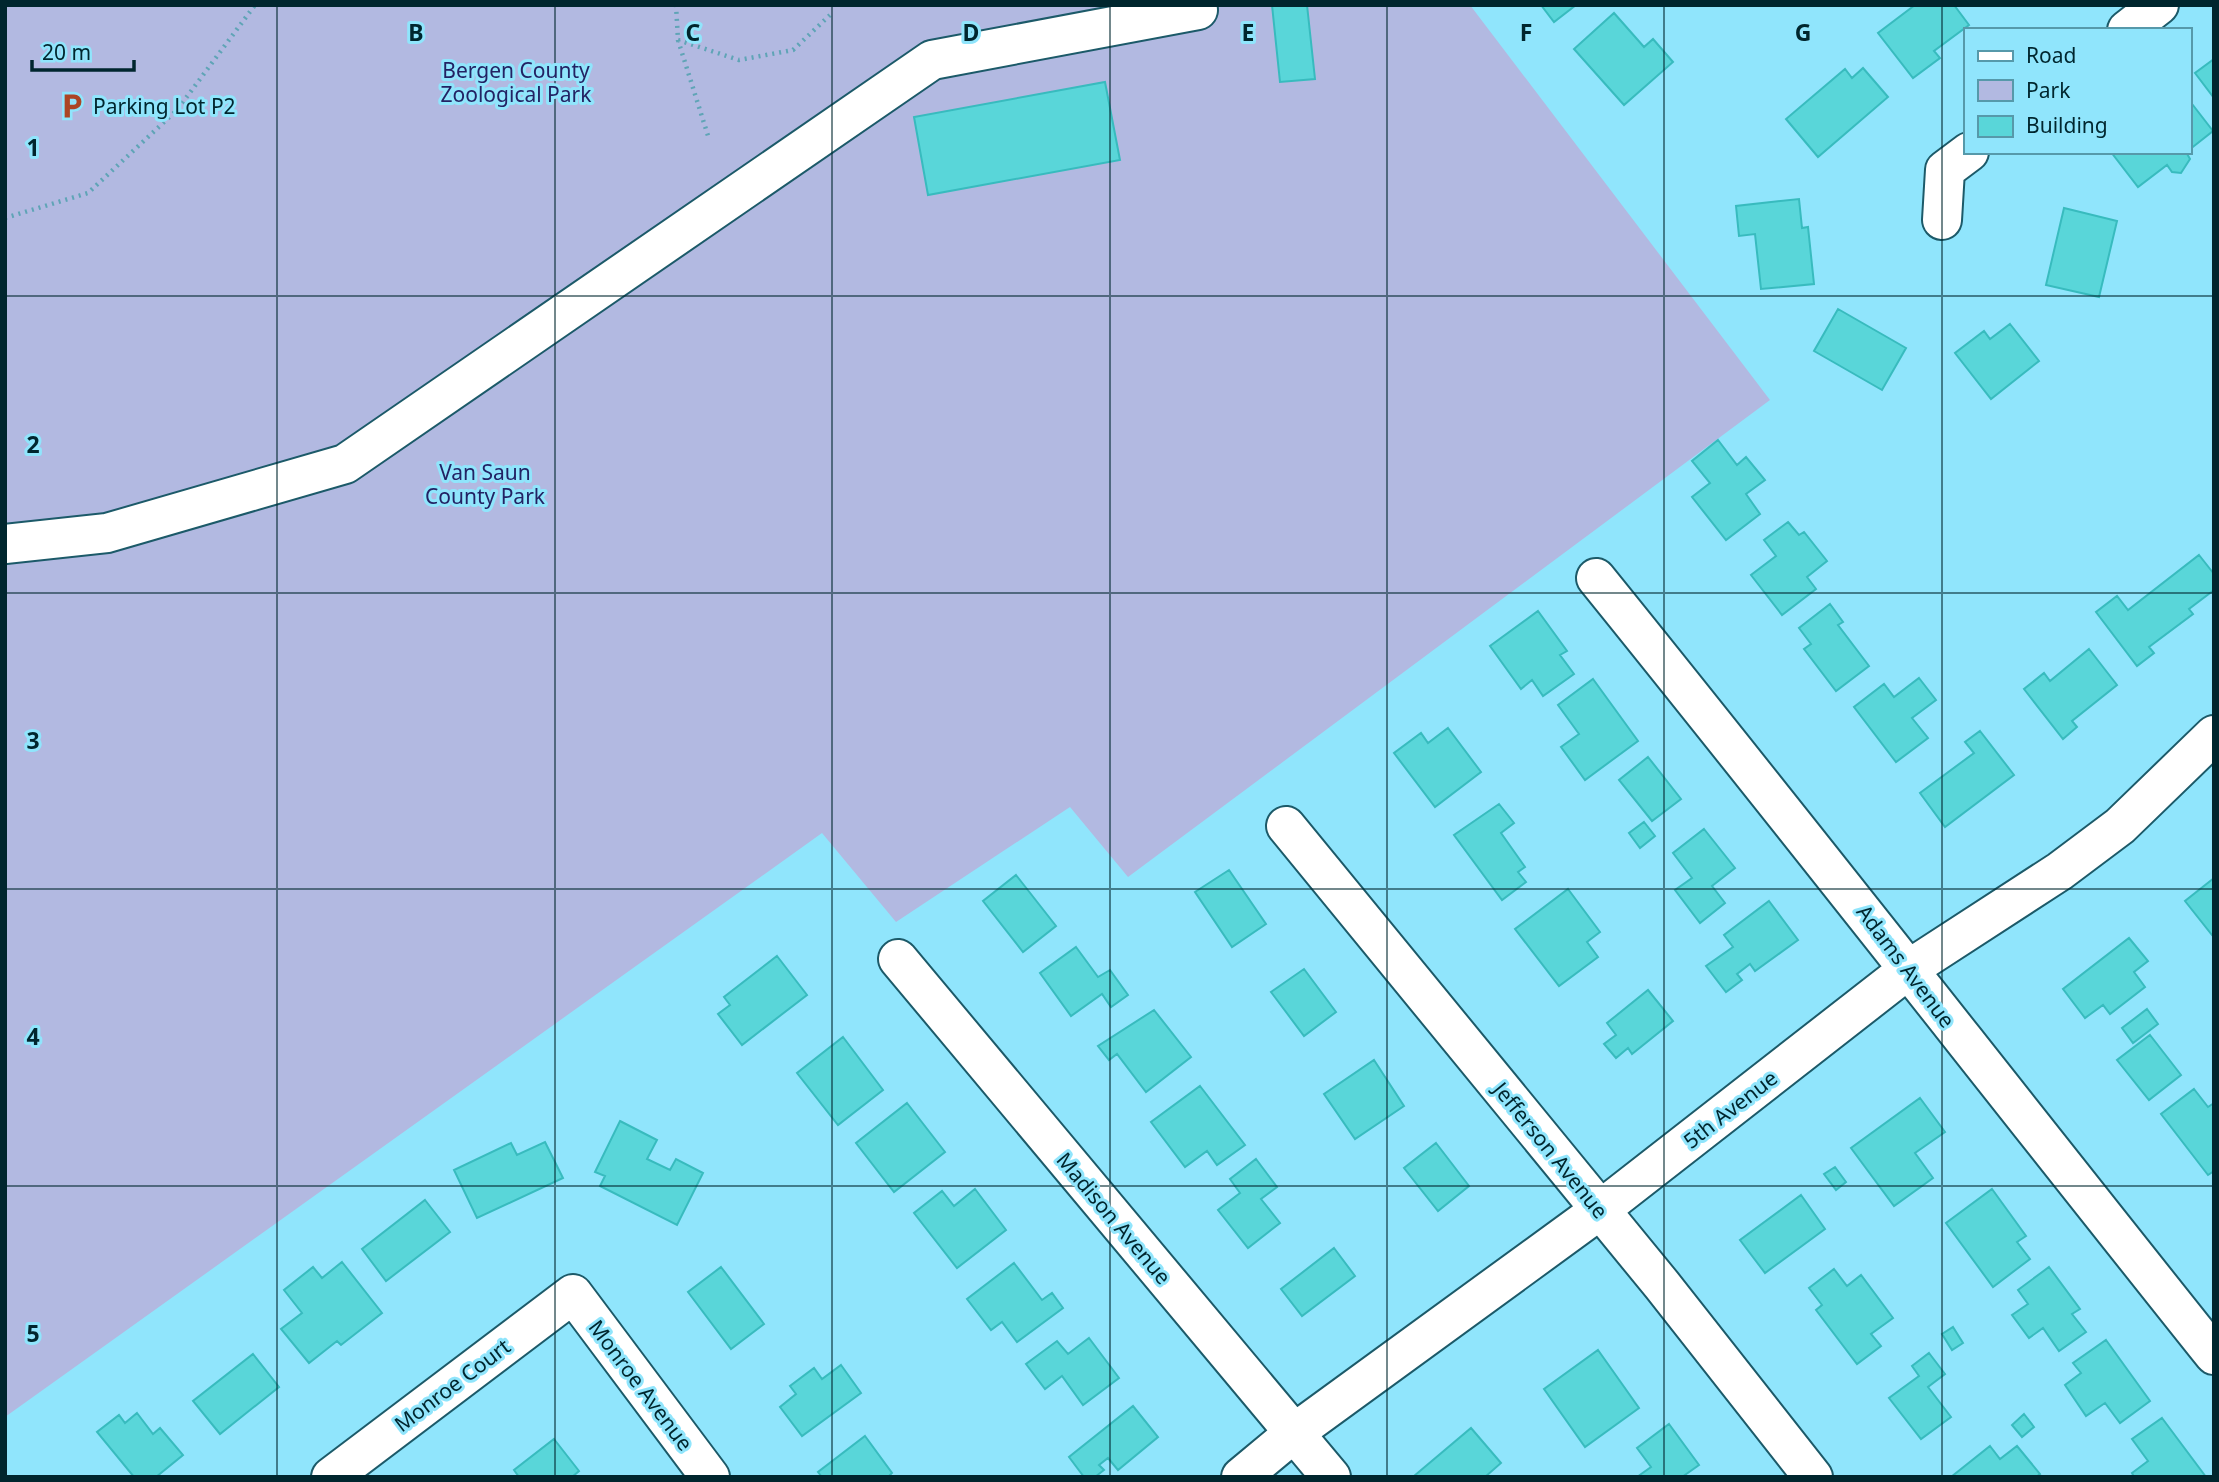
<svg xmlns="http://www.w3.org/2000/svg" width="2219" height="1482" font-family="'Noto Sans',sans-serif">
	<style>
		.green { fill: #b2b9e1 }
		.building { fill: #59d6d9; stroke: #38bbbe; stroke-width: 2 }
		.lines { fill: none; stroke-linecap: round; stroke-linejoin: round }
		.minor-casing { stroke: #1c5a69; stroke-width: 42 }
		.path { stroke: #5fa4b6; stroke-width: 4.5; stroke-dasharray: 2 5; stroke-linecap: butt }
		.minor { stroke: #fff; stroke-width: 38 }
		.grid { fill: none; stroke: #00262e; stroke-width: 2; stroke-opacity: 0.55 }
		.labels { text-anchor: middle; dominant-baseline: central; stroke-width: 6; stroke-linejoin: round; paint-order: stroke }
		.park-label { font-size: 21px; fill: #232263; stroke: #90e5fc }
		.poi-label { font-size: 21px; fill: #00262e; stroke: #90e5fc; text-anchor: start }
		.street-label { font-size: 21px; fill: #00262e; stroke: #90e5fc }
		.grid-label { font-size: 23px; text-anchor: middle; font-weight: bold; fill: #00262e; stroke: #90e5fc; stroke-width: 6; stroke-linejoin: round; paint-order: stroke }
	</style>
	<rect width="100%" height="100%" fill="#90e5fc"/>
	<path class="green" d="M 5,5 L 1470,5 L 1770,400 L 1128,877 L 1070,807 L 896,922 L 822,833 L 5,1417 Z"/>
	<path class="building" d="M 1272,5 L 1307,5 L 1315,79 L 1280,82 Z
		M 1541,5 L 1576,5 L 1554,22 Z
		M 1915,5 L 1954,5 L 1969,25 L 1934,51 L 1940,58 L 1913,78 L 1878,33 Z
		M 1614,13 L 1644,47 L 1653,39 L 1673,62 L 1624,105 L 1574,49 Z
		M 2214,59 L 2214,98 L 2195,73 Z
		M 1863,68 L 1888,97 L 1818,157 L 1786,119 L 1845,69 L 1852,78 Z
		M 1105,82 L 1120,160 L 928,195 L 914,117 Z
		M 2189,100 L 2213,131 L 2189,150 Z
		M 2111,152 L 2186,152 L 2190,159 L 2181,173 L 2172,172 L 2167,165 L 2138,187 Z
		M 1799,199 L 1802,228 L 1808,227 L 1814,284 L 1761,289 L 1755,234 L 1739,236 L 1736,206 Z
		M 2064,208 L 2117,221 L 2099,297 L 2046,285 Z
		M 1838,309 L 1906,348 L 1882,390 L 1814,351 Z
		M 2010,324 L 2039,361 L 1991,399 L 1955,353 L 1984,331 L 1990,339 Z
		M 1718,440 L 1737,465 L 1746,457 L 1765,480 L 1746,494 L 1760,514 L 1726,540 L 1692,497 L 1710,483 L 1692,461 Z
		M 1788,522 L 1799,535 L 1804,532 L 1827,561 L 1807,577 L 1816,589 L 1782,615 L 1751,575 L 1776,556 L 1764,540 Z
		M 2199,555 L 2214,574 L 2214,590 L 2189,609 L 2193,614 L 2149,647 L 2154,653 L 2137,666 L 2096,612 L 2117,596 L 2128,610 Z
		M 1830,604 L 1843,622 L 1838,625 L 1869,666 L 1836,691 L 1804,649 L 1811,644 L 1799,628 Z
		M 1538,611 L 1567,651 L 1560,655 L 1574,674 L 1543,696 L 1532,680 L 1521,689 L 1490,646 Z
		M 2089,649 L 2117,685 L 2072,721 L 2077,727 L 2063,739 L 2024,689 L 2044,673 L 2050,681 Z
		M 1919,678 L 1936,700 L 1912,718 L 1928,738 L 1896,762 L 1854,707 L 1884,684 L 1894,697 Z
		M 1593,679 L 1638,741 L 1585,780 L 1561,747 L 1579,734 L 1558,705 Z
		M 1448,728 L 1481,772 L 1435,807 L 1394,753 L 1421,733 L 1428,743 Z
		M 1980,731 L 2014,775 L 1945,827 L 1920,793 L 1974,753 L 1965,742 Z
		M 1648,757 L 1681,799 L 1652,821 L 1619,780 Z
		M 1499,804 L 1514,823 L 1501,833 L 1525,867 L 1518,872 L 1526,882 L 1502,900 L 1454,835 Z
		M 1644,822 L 1655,836 L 1640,848 L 1629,833 Z
		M 1704,829 L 1735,868 L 1712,886 L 1725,903 L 1700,923 L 1675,890 L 1692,878 L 1673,853 Z
		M 1229,870 L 1266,924 L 1232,947 L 1195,892 Z
		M 1016,875 L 1056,926 L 1023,952 L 983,901 Z
		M 2214,878 L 2214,934 L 2212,935 L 2185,901 Z
		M 1568,889 L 1600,932 L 1587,942 L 1598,957 L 1559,986 L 1515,929 Z
		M 1769,901 L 1798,940 L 1755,971 L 1750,964 L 1737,974 L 1742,980 L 1726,992 L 1706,966 L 1733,947 L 1724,935 Z
		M 2129,938 L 2148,961 L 2134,972 L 2145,987 L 2110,1014 L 2103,1005 L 2085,1018 L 2063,989 Z
		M 1076,947 L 1098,977 L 1110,970 L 1128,995 L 1111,1007 L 1102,994 L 1071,1016 L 1040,973 Z
		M 777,956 L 807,995 L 742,1045 L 718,1014 L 730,1005 L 724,997 Z
		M 1304,969 L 1336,1012 L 1304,1036 L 1271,992 Z
		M 1648,990 L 1673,1021 L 1632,1054 L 1628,1048 L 1616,1058 L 1604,1044 L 1616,1035 L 1607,1023 Z
		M 2147,1009 L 2158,1024 L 2133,1043 L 2122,1028 Z
		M 1154,1010 L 1191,1057 L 1146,1092 L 1117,1054 L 1109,1060 L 1098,1046 Z
		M 2150,1035 L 2181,1075 L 2149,1100 L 2117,1060 Z
		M 843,1037 L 883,1090 L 838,1125 L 797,1073 Z
		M 1374,1060 L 1404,1106 L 1355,1139 L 1324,1094 Z
		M 1200,1086 L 1245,1145 L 1217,1165 L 1207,1151 L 1185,1167 L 1151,1122 Z
		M 2194,1089 L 2208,1107 L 2214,1103 L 2214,1171 L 2208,1175 L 2161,1114 Z
		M 1920,1098 L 1945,1132 L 1915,1153 L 1933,1178 L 1894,1206 L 1851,1148 Z
		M 907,1103 L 945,1152 L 894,1192 L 856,1143 Z
		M 620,1121 L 657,1140 L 647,1159 L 670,1170 L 676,1159 L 703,1173 L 677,1225 L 600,1186 L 605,1176 L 595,1172 Z
		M 545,1142 L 563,1178 L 477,1218 L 454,1170 L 511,1143 L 517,1155 Z
		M 1436,1143 L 1469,1186 L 1438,1211 L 1404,1168 Z
		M 1256,1159 L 1277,1187 L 1261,1199 L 1280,1223 L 1248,1248 L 1218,1210 L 1240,1193 L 1230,1179 Z
		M 1835,1167 L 1846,1182 L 1836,1190 L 1824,1174 Z
		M 975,1189 L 1006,1230 L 957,1268 L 914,1213 L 942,1191 L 954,1206 Z
		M 1992,1189 L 2026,1236 L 2017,1242 L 2030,1259 L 1993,1287 L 1946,1223 Z
		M 1801,1195 L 1825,1229 L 1765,1273 L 1740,1240 Z
		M 425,1200 L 450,1232 L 386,1281 L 362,1249 Z
		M 1334,1248 L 1355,1276 L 1302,1316 L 1281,1289 Z
		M 342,1262 L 382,1313 L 341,1345 L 337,1341 L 309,1363 L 281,1329 L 302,1313 L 284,1290 L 313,1267 L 322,1278 Z
		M 1014,1263 L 1042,1300 L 1052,1293 L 1063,1308 L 1017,1342 L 1002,1322 L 991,1330 L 967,1299 Z
		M 721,1267 L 764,1324 L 731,1349 L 688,1292 Z
		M 2049,1267 L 2080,1309 L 2072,1314 L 2086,1332 L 2059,1351 L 2043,1328 L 2029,1338 L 2012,1315 L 2028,1304 L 2018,1290 Z
		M 1834,1269 L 1847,1286 L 1861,1275 L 1893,1318 L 1871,1334 L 1881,1346 L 1857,1364 L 1816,1310 L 1822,1305 L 1809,1288 Z
		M 1953,1327 L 1963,1343 L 1952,1350 L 1942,1334 Z
		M 1089,1338 L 1119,1378 L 1083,1405 L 1062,1376 L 1045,1389 L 1026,1364 L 1057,1341 L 1068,1354 Z
		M 2106,1340 L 2150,1401 L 2120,1423 L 2105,1403 L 2086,1416 L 2065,1385 L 2081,1373 L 2073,1363 Z
		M 1598,1350 L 1639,1408 L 1585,1447 L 1544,1389 Z
		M 1929,1353 L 1945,1374 L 1928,1387 L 1951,1417 L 1921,1439 L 1889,1398 L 1919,1376 L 1912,1366 Z
		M 253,1354 L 279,1387 L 220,1434 L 193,1401 Z
		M 841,1365 L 861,1393 L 802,1436 L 780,1407 L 796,1394 L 790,1386 L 814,1368 L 822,1379 Z
		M 1133,1406 L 1158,1437 L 1118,1470 L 1108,1458 L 1099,1465 L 1104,1470 L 1095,1477 L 1084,1477 L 1069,1457 Z
		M 137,1413 L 153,1434 L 160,1428 L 183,1455 L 156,1477 L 134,1477 L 97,1432 L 119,1415 L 125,1423 Z
		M 2024,1414 L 2034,1427 L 2022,1437 L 2012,1425 Z
		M 2162,1418 L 2206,1477 L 2134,1477 L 2132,1473 L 2148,1461 L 2132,1439 Z
		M 1669,1424 L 1699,1465 L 1682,1477 L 1637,1477 L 1651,1467 L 1637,1448 Z
		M 1471,1428 L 1501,1463 L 1485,1477 L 1414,1476 Z
		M 865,1436 L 892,1473 L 888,1477 L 822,1477 L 818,1472 Z
		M 554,1439 L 579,1471 L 572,1477 L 519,1477 L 514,1470 Z
		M 1990,1446 L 2000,1459 L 2017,1446 L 2040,1474 L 2036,1477 L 1951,1477 Z"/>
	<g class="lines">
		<g class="minor-casing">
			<path id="minor" d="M 2127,30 L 2159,5
				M 1942,220 L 1945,170 L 1969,152
				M 5,544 L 107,533 L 345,464 L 932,60 L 1198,10
				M 1596,578 C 1804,835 2007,1096 2214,1355
				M 1286,826 L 1662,1285 L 1813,1477
				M 898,959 L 1331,1477
				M 331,1477 L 573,1294 L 710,1477
				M 1241,1477 L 1294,1433 L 1600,1210 L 1909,969 L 2060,871 L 2120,826 L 2214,735"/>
		</g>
		<path class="path" d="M 676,5 L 678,40 L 709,139
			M 678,40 L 739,60 L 793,50 L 830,15
			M 5,218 L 88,193 L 177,110 L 255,5"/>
		<use href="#minor" class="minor"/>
	</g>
	<path class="grid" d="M 277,5 L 277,1477M 555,5 L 555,1477M 832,5 L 832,1477M 1110,5 L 1110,1477M 1387,5 L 1387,1477M 1664,5 L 1664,1477M 1942,5 L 1942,1477M 5,296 L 2214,296M 5,593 L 2214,593M 5,889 L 2214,889M 5,1186 L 2214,1186"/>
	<defs>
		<g id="parking-bare" transform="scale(2.1)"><path d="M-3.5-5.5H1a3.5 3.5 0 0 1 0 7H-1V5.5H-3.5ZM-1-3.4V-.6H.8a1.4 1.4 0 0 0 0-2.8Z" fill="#ac4524" stroke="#90e5fc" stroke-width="2.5" paint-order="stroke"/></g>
	</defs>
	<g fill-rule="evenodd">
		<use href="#parking-bare" x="72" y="106"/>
	</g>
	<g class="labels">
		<g class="park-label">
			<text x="516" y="70">Bergen County<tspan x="516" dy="24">Zoological Park</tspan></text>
			<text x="485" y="472">Van Saun<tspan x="485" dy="24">County Park</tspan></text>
		</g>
		<g class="poi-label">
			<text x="93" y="106">Parking Lot P2</text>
		</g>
		<g class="street-label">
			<text transform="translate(1906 966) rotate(53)">Adams Avenue</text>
			<text transform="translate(1730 1109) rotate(-38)">5th Avenue</text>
			<text transform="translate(1551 1150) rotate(51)">Jefferson Avenue</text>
			<text transform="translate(1114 1218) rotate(50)">Madison Avenue</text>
			<text transform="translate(452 1385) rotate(-37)">Monroe Court</text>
			<text transform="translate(641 1385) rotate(53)">Monroe Avenue</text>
		</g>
	</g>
	<g class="grid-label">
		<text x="416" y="41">B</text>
		<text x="693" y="41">C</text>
		<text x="971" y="41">D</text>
		<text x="1248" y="41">E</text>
		<text x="1526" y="41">F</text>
		<text x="1803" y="41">G</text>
		<text x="33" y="156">1</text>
		<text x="33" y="453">2</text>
		<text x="33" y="749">3</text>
		<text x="33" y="1045">4</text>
		<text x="33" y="1342">5</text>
	</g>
	<rect width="2219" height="1482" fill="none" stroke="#00262e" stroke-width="14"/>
	<rect x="1964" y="28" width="228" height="126" fill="#90e5fc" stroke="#5699aa" stroke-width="2"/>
	<rect x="1978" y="51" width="35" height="10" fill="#ffffff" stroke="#5699aa" stroke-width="2"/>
	<text x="2026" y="63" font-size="21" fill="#00262e">Road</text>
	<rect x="1978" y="80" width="35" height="21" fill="#b2b9e1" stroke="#5699aa" stroke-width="2"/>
	<text x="2026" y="98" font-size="21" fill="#00262e">Park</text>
	<rect x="1978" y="116" width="35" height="21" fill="#59d6d9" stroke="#5699aa" stroke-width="2"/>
	<text x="2026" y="133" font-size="21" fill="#00262e">Building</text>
	<path d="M32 60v10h102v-10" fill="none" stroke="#00262e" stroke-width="3.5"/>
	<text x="42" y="60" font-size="21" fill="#00262e" stroke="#90e5fc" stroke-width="5" paint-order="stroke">20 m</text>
</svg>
